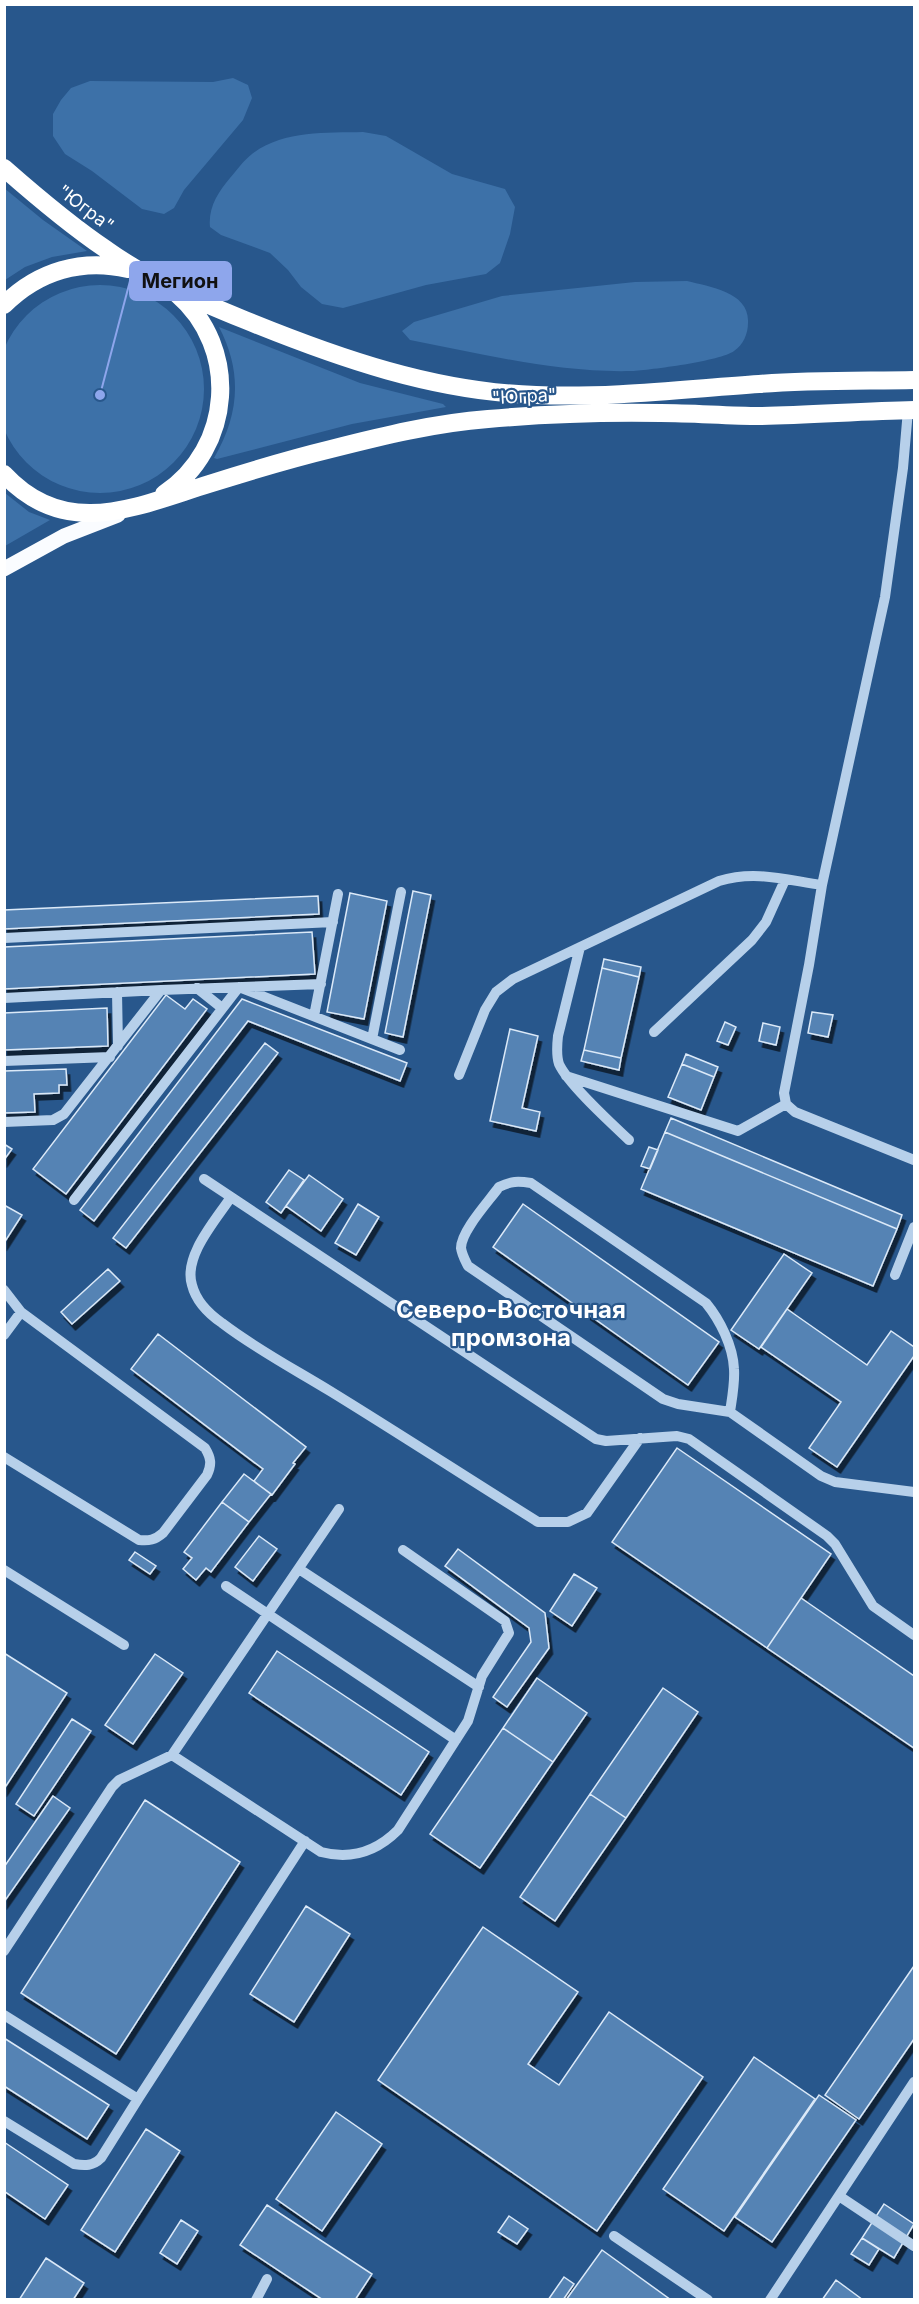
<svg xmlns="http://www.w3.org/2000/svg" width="919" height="2304" font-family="Inter,sans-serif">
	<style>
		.green { fill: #3d71a8 }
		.building { fill: #5583b4; stroke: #dbe9f8; stroke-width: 1.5; filter: url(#shadow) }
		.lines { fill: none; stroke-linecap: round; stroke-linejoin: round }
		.minor { stroke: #b7d0ea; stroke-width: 10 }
		.major { stroke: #fafcff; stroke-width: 15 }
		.highway { stroke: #fff; stroke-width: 18 }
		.labels { text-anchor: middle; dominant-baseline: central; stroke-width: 4.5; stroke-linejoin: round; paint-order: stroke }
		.street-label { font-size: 18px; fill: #fff; stroke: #28578c }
		.district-label { font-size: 24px; font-weight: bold; fill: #fff; stroke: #28578c }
		.leader { fill: none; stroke: #8ea6ec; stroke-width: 2 }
		.callout-dot { fill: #8ea6ec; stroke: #28578c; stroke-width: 2 }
		.callout { fill: #8ea6ec; stroke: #8ea6ec; stroke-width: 2 }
		.callout-label { font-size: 20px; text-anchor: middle; font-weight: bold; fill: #111 }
	</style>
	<defs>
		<filter id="shadow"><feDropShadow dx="3.5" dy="6" stdDeviation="0" flood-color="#0009"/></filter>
	</defs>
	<rect width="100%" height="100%" fill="#28578c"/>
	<path class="green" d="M 233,78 L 248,85 L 252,98 L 243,120 L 184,190 L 174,208 L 164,214 L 142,209 L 92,171 L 65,154 L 53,136 L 53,114 L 61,100 L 71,88 L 90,81 L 213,82 Z
		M 363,132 L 386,136 L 452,174 L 505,189 L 515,207 L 510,234 L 500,263 L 486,274 L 426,285 L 343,308 L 322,304 L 301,287 L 288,270 L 270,253 L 221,235 L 210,227 C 208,208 218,192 230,178 C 237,170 244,160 252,154 C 283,130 326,133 363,132 Z
		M 4,188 L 43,220 L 87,251 L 52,257 L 25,267 L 5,280 Z
		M 687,281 C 710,287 750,292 748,323 C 748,334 743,345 734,351 C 721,361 650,370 632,371 C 557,373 483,354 410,340 L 402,331 L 414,322 L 502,296 L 635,282 Z
		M-4 389a104 104 0 1 1 208 0a104 104 0 1 1-208 0Z
		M 219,327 L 360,383 L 443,404 L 446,407 L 352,424 L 217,459 L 214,458 C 239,415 243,373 219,327 Z
		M 5,493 L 29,512 L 50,520 L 5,546 Z"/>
	<path class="building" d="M 413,891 L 431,895 L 403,1037 L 385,1033 Z
		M 350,893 L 387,901 L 364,1019 L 327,1012 Z
		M 318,896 L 319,914 L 4,929 L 4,910 Z
		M 312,932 L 315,974 L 4,989 L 4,947 Z
		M 604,959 L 641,967 L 639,977 L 602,968 Z
		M 602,968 L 639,977 L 621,1058 L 584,1050 Z
		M 166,995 L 185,1009 L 193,999 L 207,1009 L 66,1194 L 33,1169 Z
		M 242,999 L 407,1063 L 400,1081 L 248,1021 L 94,1221 L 80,1210 Z
		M 107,1008 L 108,1046 L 4,1050 L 4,1013 Z
		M 812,1012 L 833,1015 L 828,1037 L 808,1033 Z
		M 725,1022 L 736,1027 L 728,1045 L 717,1041 Z
		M 763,1023 L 780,1027 L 776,1045 L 759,1041 Z
		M 510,1029 L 538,1036 L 522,1108 L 540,1112 L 536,1131 L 490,1121 Z
		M 265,1043 L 278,1053 L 126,1248 L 113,1238 Z
		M 584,1050 L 621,1058 L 619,1070 L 581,1061 Z
		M 686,1054 L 718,1067 L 714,1077 L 682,1064 Z
		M 682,1064 L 714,1077 L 701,1110 L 668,1097 Z
		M 66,1069 L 67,1085 L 59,1085 L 59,1093 L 34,1094 L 35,1112 L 4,1113 L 4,1071 Z
		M 671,1118 L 902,1215 L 897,1229 L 665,1132 Z
		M 665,1132 L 897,1229 L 873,1286 L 641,1189 Z
		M 4,1144 L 12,1149 L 4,1160 Z
		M 649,1147 L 658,1150 L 650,1169 L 641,1166 Z
		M 289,1170 L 304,1180 L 281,1213 L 266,1202 Z
		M 309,1175 L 343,1199 L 321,1231 L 286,1206 Z
		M 358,1204 L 379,1217 L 356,1255 L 335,1243 Z
		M 523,1204 L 719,1342 L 688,1385 L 493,1247 Z
		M 4,1205 L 22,1215 L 4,1243 Z
		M 784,1254 L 812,1273 L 759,1349 L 731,1330 Z
		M 108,1269 L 120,1281 L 72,1324 L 61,1312 Z
		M 787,1309 L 867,1365 L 891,1331 L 914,1347 L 914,1356 L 837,1467 L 809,1448 L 841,1402 L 761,1347 Z
		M 158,1334 L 306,1447 L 293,1463 L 295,1464 L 272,1495 L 254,1481 L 263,1469 L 131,1369 Z
		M 677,1448 L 831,1554 L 767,1648 L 612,1542 Z
		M 244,1474 L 271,1494 L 249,1522 L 222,1502 Z
		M 222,1502 L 249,1522 L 211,1572 L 206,1568 L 196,1580 L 183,1569 L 192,1558 L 184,1552 Z
		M 259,1536 L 277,1549 L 253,1581 L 235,1567 Z
		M 458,1549 L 545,1613 L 549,1648 L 507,1707 L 493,1697 L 531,1642 L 529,1628 L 445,1566 Z
		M 135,1552 L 156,1566 L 150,1574 L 129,1560 Z
		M 574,1574 L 597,1588 L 572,1626 L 550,1611 Z
		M 801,1598 L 914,1676 L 914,1748 L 767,1648 Z
		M 277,1651 L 429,1752 L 401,1795 L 249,1693 Z
		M 4,1653 L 67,1693 L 4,1789 Z
		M 155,1654 L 183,1673 L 133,1744 L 105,1725 Z
		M 537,1678 L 587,1713 L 553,1762 L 503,1728 Z
		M 663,1688 L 698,1712 L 626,1818 L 590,1794 Z
		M 72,1719 L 91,1731 L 34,1816 L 16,1804 Z
		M 503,1728 L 553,1762 L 480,1868 L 430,1834 Z
		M 590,1794 L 626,1818 L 555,1921 L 520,1897 Z
		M 53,1796 L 70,1808 L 4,1902 L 4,1867 Z
		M 145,1800 L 240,1862 L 116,2054 L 21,1993 Z
		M 306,1906 L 350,1934 L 294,2022 L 250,1994 Z
		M 483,1927 L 578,1992 L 528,2064 L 559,2085 L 609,2012 L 703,2077 L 597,2231 L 378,2080 Z
		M 914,1966 L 914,2039 L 859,2119 L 825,2095 Z
		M 4,2038 L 109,2105 L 87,2139 L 4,2086 Z
		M 754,2057 L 815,2099 L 724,2231 L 663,2189 Z
		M 819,2095 L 856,2120 L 772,2242 L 735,2217 Z
		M 336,2112 L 382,2144 L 322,2231 L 276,2199 Z
		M 146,2129 L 180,2151 L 115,2252 L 81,2230 Z
		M 4,2142 L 68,2185 L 45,2219 L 4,2191 Z
		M 884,2204 L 914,2224 L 894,2258 L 862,2238 Z
		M 267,2205 L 372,2274 L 355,2300 L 323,2300 L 240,2245 Z
		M 509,2216 L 528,2229 L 517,2244 L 498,2232 Z
		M 181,2220 L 198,2231 L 177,2264 L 160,2253 Z
		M 862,2238 L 879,2249 L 869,2265 L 851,2254 Z
		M 602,2250 L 671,2300 L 566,2300 Z
		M 46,2258 L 84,2283 L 73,2300 L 19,2300 Z
		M 564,2277 L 574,2284 L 563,2300 L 548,2300 Z
		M 836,2280 L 863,2300 L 822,2300 Z"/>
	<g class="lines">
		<path class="minor" d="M 908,410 L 903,468 L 885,597 L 822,885 L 809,965 L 784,1093 L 786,1104 L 795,1112 L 914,1160
			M 4,938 L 333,922
			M 580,947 L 558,1036 C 557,1045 556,1055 559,1064 C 568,1084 611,1123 629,1140
			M 197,988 L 222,1008
			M 117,992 L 118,1046
			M 4,998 L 161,990
			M 314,1016 L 338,894
			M 654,1032 L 752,940 L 766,922 L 785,880
			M 372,1039 L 401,892
			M 4,1061 L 110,1057
			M 459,1075 L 485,1010 L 496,992 L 513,979 L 719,881 C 755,870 786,880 822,885
			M 566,1076 L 738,1131 L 786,1104
			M 4,1122 L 53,1120 L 64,1114 L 161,990 L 321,984
			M 204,1179 L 596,1439 L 606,1441 L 677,1436 L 689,1439 L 827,1536 L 835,1544 L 873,1606 L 914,1635
			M 231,1197 C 216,1220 183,1256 192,1285 C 196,1301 209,1314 222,1323 C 256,1349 294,1369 330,1391 C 400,1434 469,1479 538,1522 L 568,1522 L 587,1513 L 640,1438
			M 74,1200 L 239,987 L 400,1050
			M 895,1275 L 914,1227
			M 4,1290 L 21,1312 L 205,1448 C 211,1458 212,1464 207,1475 L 163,1533 C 155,1540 149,1541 139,1540 L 4,1457
			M 4,1335 L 21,1312
			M 730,1412 C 732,1398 735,1383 734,1369 C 733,1346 720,1320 706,1303 L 531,1183 C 518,1181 511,1181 499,1187 C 489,1201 461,1231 461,1248 C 462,1255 465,1260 468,1266 L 663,1399 L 678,1404 L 730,1412 L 821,1476 L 835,1482 L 914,1492
			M 299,1569 L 479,1687
			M 4,1570 L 124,1645
			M 226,1586 L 456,1740
			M 172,1755 L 321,1852 C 351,1860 377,1851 398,1830 L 468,1721 L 482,1676 L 509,1633 L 505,1621 L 403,1550
			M 4,1951 L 112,1787 L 119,1780 L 172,1755 L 339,1509
			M 4,2015 L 138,2099 L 305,1841
			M 4,2121 L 74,2164 C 85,2166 93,2166 101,2158 L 138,2099
			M 839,2196 L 914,2246
			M 614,2236 L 708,2300
			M 256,2300 L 267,2279
			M 770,2300 L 914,2082"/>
		<path class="major" d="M 4,569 L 64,536 L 118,515"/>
		<path class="highway" d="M 4,168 C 37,197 71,226 107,250 C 149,280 198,301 245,320 C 338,358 435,392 536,395 C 610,398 685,389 759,384 C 811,380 863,381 914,380
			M 4,305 C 38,271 82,258 128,269
			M 4,474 C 66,541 137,506 209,484 C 250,471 290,459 331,449 C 382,436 435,423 488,419 C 545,414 604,412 661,413 C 694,413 727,416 760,416 C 811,415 863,411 914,410
			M 164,494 C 233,448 240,348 177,294"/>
	</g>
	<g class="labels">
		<g class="street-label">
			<text transform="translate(86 208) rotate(37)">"Югра"</text>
			<text transform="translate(524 396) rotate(-3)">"Югра"</text>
		</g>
		<g class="district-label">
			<text x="511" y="1309">Северо-Восточная<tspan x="511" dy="28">промзона</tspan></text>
		</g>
	</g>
	<path class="leader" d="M100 395L130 281"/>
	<circle class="callout-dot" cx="100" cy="395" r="6"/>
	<rect class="callout" x="130" y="262" width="101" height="38" rx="6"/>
	<g class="callout-label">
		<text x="180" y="288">Мегион</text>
	</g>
	<rect width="919" height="2304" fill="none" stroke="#ffffff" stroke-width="12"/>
</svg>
